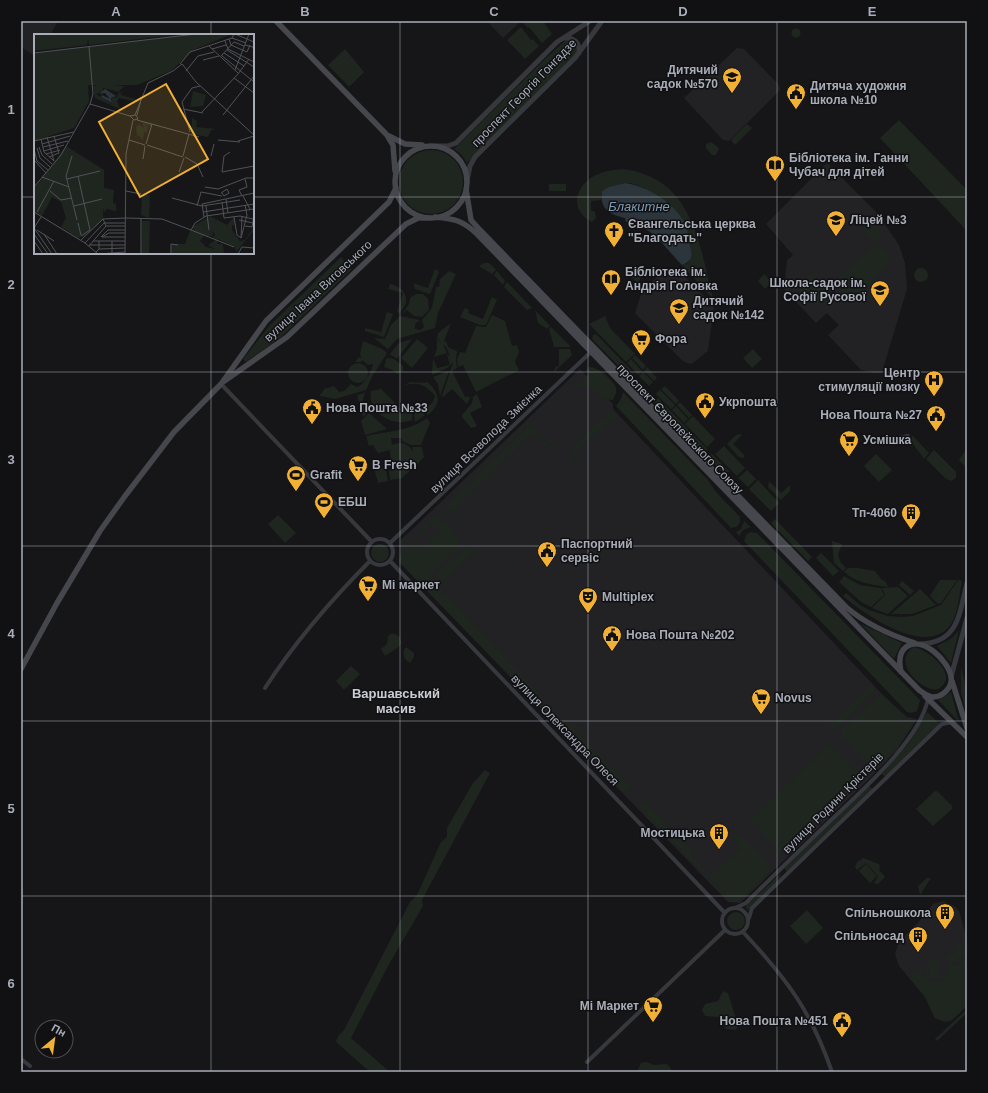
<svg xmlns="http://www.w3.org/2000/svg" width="988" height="1093" font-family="Helvetica,sans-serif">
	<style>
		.built { fill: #222225 }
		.green { fill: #1e261f }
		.water { fill: #2c353c }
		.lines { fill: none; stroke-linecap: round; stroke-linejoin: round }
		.minor { stroke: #37383d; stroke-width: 4 }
		.tertiary { stroke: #37383d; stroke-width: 5 }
		.secondary { stroke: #45474d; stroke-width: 5.5 }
		.grid { fill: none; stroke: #a8adb8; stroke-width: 1; stroke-opacity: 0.55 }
		.labels { text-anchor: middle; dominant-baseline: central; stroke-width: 3; stroke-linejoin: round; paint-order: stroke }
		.poi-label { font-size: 12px; font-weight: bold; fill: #a8adb8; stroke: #111113; text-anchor: start }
		.street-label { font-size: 12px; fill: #a8adb8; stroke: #111113 }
		.water-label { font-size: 13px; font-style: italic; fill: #7f9bb3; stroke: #111113 }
		.neighbourhood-label { font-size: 13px; font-weight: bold; fill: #c9ccd4; stroke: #111113 }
		.inset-road { fill: none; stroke: #505258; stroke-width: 1 }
		.view { fill: #f2b134; fill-opacity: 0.15; stroke: #f2b134; stroke-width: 2 }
		.inset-edge { fill: none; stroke: #a8adb8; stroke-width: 2 }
		.neatline { fill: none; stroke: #a8adb8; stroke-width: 1.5 }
		.grid-label { font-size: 13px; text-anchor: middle; font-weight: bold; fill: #a8adb8 }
	</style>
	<rect width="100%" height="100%" fill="#161618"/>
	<path class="built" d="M 21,21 L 58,21 L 50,35 L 35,35 L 35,56 L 21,47 Z
		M 487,21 L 521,21 L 503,38 Z
		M 737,48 L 744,49 L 779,85 L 780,90 L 729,141 L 723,140 L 684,98 Z
		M 827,163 L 877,213 L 899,245 L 905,263 L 907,289 L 882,372 L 875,373 L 861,370 L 828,335 L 839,325 L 827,313 L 816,323 L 784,289 L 787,260 L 793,255 L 766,224 Z
		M 667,268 L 680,272 L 714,306 L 708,351 L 693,363 L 690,364 L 683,361 L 635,313 L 642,291 Z
		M 580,369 L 613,404 L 613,409 L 882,694 L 907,717 L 917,719 L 897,750 L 869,779 L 740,903 L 728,902 L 399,562 L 401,552 L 401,540 Z
		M 943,901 L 954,906 L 959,911 L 967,939 L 967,1006 L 951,1021 L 945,1022 L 935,1018 L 925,997 L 899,966 L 895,954 L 899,941 L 917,924 L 933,904 Z"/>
	<path class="green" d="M 526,21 L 543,21 L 552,34 L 542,43 L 529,27 L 528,28 L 523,23 Z
		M 521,27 L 531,40 L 533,39 L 539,46 L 525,59 L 507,40 Z
		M791.5 33a4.5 4.5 0 1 1 9 0a4.5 4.5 0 1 1-9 0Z
		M 566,40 L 575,45 L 577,52 L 576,55 L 467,163 L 461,154 L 454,149 L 546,58 Z
		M 345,49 L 364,72 L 349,87 L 328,65 Z
		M 899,120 L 967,190 L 967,231 L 880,138 Z
		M 747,124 L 752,128 L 735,145 L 731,140 Z
		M 711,142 L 719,148 L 716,155 L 712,155 L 706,148 L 706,144 Z
		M399 182a32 32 0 1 1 64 0a32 32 0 1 1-64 0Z
		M 623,169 C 693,178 699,243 713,299 L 682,265 L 688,263 C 697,233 679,213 656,196 C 647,190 637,183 626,183 C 618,184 609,189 602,191 L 601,200 L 591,201 L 591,210 L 595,212 L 596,218 L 592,222 C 569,210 574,186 596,175 C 604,171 614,170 623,169 Z
		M 549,184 L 566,184 L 566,191 L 549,191 Z
		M 869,219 L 883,233 L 874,242 L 860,228 Z
		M 877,246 L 882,247 L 888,254 L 889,262 L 886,267 L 857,295 L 853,297 L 844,296 C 837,291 835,284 840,276 L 869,249 Z
		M 341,257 L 352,269 L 282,336 L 246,362 L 243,359 L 270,325 Z
		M 484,263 L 489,263 L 496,270 L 492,274 L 480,267 L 479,266 Z
		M 629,266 C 636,267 638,270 641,277 L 638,283 L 632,278 Z
		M914 275a7 7 0 1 1 14 0a7 7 0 1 1-14 0Z
		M 435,269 L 439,272 L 430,294 L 415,289 L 413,283 L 428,288 Z
		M 449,271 L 456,274 L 438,313 L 435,328 L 397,339 L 388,349 L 374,338 L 385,339 L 391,325 L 400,316 L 420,320 L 415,324 L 415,329 L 421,330 L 424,327 L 422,320 L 432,308 L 436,287 L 439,287 L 440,279 Z
		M 497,271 L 505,281 L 503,285 L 494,275 Z
		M 811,272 L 832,294 L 816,309 L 795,287 Z
		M 764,274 L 772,282 L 765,289 L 758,281 Z
		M 507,282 L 532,308 L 527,310 L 504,287 Z
		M 390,284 C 406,287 412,302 399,313 L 397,312 L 403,293 L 388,289 Z
		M 416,294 L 423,294 L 428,299 L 429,310 L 422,317 L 414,316 L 407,310 L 402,314 L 409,304 L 410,298 Z
		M 492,297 L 497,300 L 486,325 L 480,325 L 460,317 L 465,308 L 469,310 L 468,313 L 483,319 Z
		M 535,310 L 550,326 L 547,329 L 538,323 Z
		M 387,312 L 393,314 L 384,337 L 365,331 L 365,328 L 381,332 Z
		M 492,315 L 505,321 L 512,346 L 517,345 L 519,352 L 515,362 L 519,370 L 476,392 L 463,365 L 458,367 L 457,359 L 460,352 L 465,353 L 476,326 L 486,327 Z
		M 605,316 L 610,328 L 635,354 L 626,362 L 589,324 Z
		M 451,323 L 444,341 L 447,343 L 448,347 L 457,351 L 456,359 L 457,368 L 452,371 L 465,397 L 470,397 L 467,404 L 452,389 L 443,397 L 442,396 L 453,363 L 446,347 L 437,338 L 438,333 Z
		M 551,327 L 571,347 L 554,347 L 549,329 Z
		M 596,334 L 631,370 L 627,375 L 592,339 L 593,335 Z
		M 412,339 L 397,359 L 390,354 L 399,343 Z
		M 417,339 L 428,348 L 412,368 L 401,358 Z
		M 437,339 L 443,344 L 447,353 L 434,357 L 437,349 Z
		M 363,341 L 382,349 L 387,353 L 373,375 L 366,390 L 335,399 L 320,396 L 320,394 L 322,393 L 324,389 L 334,386 L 339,392 L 344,391 L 351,384 L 357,387 C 364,385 372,371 373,364 L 368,365 L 362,360 L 361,362 L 355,362 L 359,357 L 361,358 L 360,354 Z
		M 559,349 L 570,349 L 572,355 L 554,372 L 555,367 L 559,366 Z
		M 753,349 L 762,359 L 752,368 L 743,358 Z
		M 447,354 C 463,366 439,370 432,375 L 433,358 L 437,368 L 450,365 Z
		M 635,355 L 646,366 L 643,370 L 632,358 Z
		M 389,358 L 394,359 L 403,366 L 403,371 L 397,374 L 393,370 L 384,367 L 386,359 Z
		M 631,359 L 642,371 L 638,375 L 627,363 Z
		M348 373a10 10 0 1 1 20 0a10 10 0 1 1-20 0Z
		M 589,367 C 597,366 613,380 616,387 C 617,392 615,396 613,400 L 604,399 C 601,391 587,385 579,388 L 577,386 L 589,374 L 586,370 Z
		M 647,367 L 657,378 L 654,381 L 644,371 Z
		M 449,371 L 440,396 L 438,384 L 433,377 Z
		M 643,372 L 653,382 L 649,386 L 639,376 Z
		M 426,381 C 439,392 443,403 428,415 L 422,409 C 429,407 433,404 435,396 C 427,385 415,380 402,387 L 410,382 L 426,383 Z
		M 665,386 L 679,401 L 676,404 L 661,389 Z
		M 381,389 L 402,410 L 405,408 L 412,411 L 412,420 C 408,421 403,423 399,422 C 383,421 368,408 371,391 Z
		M 660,390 L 675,405 L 671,409 L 656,394 Z
		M 623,392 L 708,480 L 716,492 L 740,517 L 740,523 L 736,527 L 731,528 L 616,406 L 621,399 Z
		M 365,393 L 362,403 L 368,412 L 363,417 L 357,395 Z
		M 477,394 L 482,407 L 470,413 L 477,426 L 471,428 L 462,417 L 462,415 L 472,403 L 473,397 Z
		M 658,398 L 708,450 L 703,452 L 654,402 Z
		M 680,402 L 692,415 L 689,418 L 677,405 Z
		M 676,406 L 688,419 L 684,423 L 672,410 Z
		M 416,409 L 420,410 L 425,415 L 415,422 L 414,414 Z
		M 612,410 L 617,415 L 572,457 L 572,447 Z
		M 369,413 L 387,429 L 365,435 L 361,421 Z
		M 693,416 L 715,439 L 707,447 L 685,424 Z
		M 427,418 L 430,423 L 421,445 L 411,445 L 402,441 L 402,438 L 391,438 L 392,445 C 402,441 409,443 413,453 L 412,447 L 422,447 L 424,457 L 417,465 L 412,462 L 411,459 L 406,465 L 394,466 L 391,463 L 390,450 L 378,453 L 373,445 L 369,446 L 366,436 C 387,431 408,432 427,418 Z
		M 529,426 L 532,427 L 554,450 L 554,455 L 534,433 L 454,510 L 473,531 L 469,530 L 446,505 Z
		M 739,434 L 742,435 L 733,444 L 745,456 L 743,458 L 739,457 L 727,444 L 736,435 Z
		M 913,436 L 929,453 L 924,459 L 911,441 L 910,437 Z
		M 724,446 L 745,468 L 737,476 L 715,454 Z
		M 934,450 L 956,472 L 956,477 L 952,481 L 946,479 L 926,459 Z
		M 965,451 L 967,451 L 967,468 L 959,460 Z
		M 711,453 L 730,472 L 722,472 L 710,459 Z
		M 876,454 L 892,470 L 879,482 L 864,466 Z
		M 410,463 L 415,466 L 402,478 L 390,480 L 389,471 C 395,467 403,468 410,463 Z
		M 373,465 L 386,469 L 388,481 L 378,483 Z
		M 747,470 L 756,479 L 748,487 L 738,478 Z
		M 758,480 L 779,503 L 771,511 L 749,489 Z
		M 769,481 L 781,493 L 790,485 L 790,491 L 781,500 L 768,487 Z
		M 278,515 L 296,533 L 285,543 L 268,524 Z
		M 435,515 L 438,516 C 445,523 463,535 459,547 L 428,576 L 539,693 L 536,696 L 552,713 L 549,716 L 399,562 L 401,552 L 401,540 L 407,534 L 409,536 L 402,542 L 409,549 L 416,544 L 421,549 L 440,531 L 432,523 L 419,536 L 416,533 Z
		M 775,519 L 812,557 L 808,561 L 771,523 Z
		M 744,521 L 751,527 L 743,530 L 739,536 L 736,532 L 741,529 Z
		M 750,532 L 757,533 L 920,700 L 917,711 L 911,713 L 907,712 L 744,541 L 746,535 Z
		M 832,541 L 842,544 L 838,555 L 841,563 L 846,568 L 843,571 L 834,563 Z
		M371 553a9 9 0 1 1 18 0a9 9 0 1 1-18 0Z
		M 469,546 L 476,550 L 442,583 L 435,575 Z
		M 821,553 L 839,571 L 833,576 L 816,558 Z
		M 848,568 L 858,568 L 875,571 L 881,579 L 886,582 L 888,587 C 872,585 857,583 844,572 Z
		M 844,576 L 860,585 L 881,588 L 884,595 L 871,607 L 861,602 L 839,582 Z
		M 940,580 L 957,580 L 941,603 L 938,604 L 930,596 Z
		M 958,580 L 962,581 C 959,595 958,618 948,628 C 922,655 864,614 843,596 L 846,593 L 860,605 L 869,610 L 888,616 L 902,617 L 913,616 L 941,605 Z
		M 902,581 L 914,591 L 910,595 L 899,585 Z
		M 898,587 L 908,596 L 888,614 L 872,608 L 885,595 L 882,588 Z
		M 920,589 L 936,605 L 912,614 L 891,614 Z
		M 861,624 L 902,643 L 894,659 Z
		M 959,630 L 951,663 L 937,646 L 952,638 Z
		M 392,633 L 399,636 L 402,643 L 397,648 L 385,656 L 381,649 L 387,644 L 388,636 Z
		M 406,647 L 414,653 L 414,657 L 410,663 C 403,659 402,653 406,647 Z
		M 914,647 C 928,650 959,674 940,688 C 928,697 888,663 914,647 Z
		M 351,666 L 360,674 L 344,690 L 336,681 Z
		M 961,666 L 967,693 L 967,715 L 961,693 Z
		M 872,684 L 875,689 L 873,693 L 838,727 L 833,729 L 828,727 Z
		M 951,692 L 959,722 L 938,700 Z
		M 881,694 L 905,717 L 916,720 L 896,749 L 875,771 L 841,736 L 843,729 Z
		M 927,712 L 940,724 L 886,778 L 882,774 L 908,744 Z
		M 554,715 L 561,721 L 564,718 L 630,786 L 624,792 L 551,718 Z
		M 831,745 L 863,778 L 781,854 L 750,820 L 828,746 Z
		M 485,770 L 490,773 L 422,900 L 423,906 L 388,966 L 351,1038 L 390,1072 L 370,1072 L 336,1042 L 338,1036 L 344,1030 L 410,902 L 417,895 L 441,842 L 447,837 L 447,828 L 473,783 Z
		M 869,786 L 874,790 L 788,873 L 784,868 Z
		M 935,791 L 937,791 L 952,806 L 952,809 L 933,826 L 916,809 Z
		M 645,802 L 695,853 L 692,857 L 708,873 L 711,874 L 717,871 L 741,849 L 733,837 L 737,832 L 769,864 L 769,872 L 740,901 L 732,902 L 639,807 Z
		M 863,858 L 879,864 L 880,868 L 879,870 L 885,877 L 878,884 L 874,883 L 878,876 L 866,863 L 857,870 L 855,867 L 857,862 Z
		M 866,864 L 877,876 L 870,883 L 859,871 Z
		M 781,873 L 779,879 L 748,910 L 745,907 Z
		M 927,878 L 931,878 L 920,895 L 918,886 Z
		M 807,910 L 823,928 L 806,944 L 790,926 Z
		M727 921a9 9 0 1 1 18 0a9 9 0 1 1-18 0Z
		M 963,943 L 967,945 L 967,955 L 959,957 L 952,964 L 947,963 L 946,956 L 955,952 L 957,946 Z
		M 967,957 L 967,1006 C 955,1017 952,1025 935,1018 L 925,997 L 910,978 L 922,968 L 922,973 L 927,979 L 937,982 L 946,977 L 949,966 L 956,965 Z
		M 930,962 L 940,962 L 940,978 L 930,978 Z
		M 723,991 L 728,993 L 735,1016 L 739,1022 L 737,1028 L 735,1030 L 726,1029 L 718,1017 L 705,1016 L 702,1010 L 705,1004 L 718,1001 Z
		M 967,1009 L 967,1013 L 937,1041 L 935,1039 Z
		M 647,1062 L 654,1065 L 666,1064 L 670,1067 L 672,1072 L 637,1072 L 641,1063 Z"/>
	<path class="water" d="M 625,183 C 647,186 675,203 685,224 C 688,231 689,239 690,246 C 693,256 692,261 682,265 C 666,249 651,224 626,222 L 625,218 C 610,215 599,209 602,191 L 609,187 Z"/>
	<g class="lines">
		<path class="minor" d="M 221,384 L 372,542
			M 899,438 L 908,436
			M367 552a13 13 0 1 1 26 0a13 13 0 1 1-26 0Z
			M 390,543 L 593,350
			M 390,561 L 725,913
			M 265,688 C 295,642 331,600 370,561
			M722 921a13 13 0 1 1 26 0a13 13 0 1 1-26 0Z
			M 735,908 L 746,903 C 773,876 801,849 829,822 C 860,792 919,742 928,699
			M 749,918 L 752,908 L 942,724 L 952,722
			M 743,932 C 787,979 811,1011 832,1072
			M 21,1059 L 30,1066
			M 587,1062 L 725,930"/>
		<path class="tertiary" d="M 564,38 C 574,37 580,43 579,53
			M 434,146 L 448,146 L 456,143 L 557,42 L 590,21
			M 467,181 L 470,166 L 475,157 L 575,58 L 602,21
			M 921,644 C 959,642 959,614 967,583
			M 951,677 L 967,618"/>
		<path class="secondary" d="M 276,21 L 387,135 L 405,144 L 422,145
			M 388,137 L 393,145 L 395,171
			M395 182a36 36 0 1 1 72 0a36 36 0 1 1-72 0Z
			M 466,189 L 471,220 L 480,230 L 846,607 C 867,625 890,635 915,643
			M 435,217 C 455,219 462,220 477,234 L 919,690 C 923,693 927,696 932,697 C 942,698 953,687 951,677 C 949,661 922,635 906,647 C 898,653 899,663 901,672
			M 223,382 L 287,337 L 406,224 L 418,218 L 429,218
			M 21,669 L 57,603 L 100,531 L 125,496 L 174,432 L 221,384 L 266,321 L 389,202 L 396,188
			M 952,681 L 967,728
			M 925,696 L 967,737"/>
	</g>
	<path class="grid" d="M 211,21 L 211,35M 400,21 L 400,1072M 588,21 L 588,1072M 777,21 L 777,1072M 21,197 L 35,197M 253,197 L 967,197M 211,253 L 211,1072M 21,372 L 967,372M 21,546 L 967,546M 21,721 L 967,721M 21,896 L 967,896"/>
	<defs>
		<g id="school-pin" transform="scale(1)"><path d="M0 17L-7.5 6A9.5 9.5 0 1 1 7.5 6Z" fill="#f2b134" stroke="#111113"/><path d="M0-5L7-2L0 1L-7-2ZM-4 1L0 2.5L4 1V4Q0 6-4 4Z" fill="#111"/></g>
		<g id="civic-pin" transform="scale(1)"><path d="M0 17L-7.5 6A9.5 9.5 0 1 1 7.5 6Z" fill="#f2b134" stroke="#111113"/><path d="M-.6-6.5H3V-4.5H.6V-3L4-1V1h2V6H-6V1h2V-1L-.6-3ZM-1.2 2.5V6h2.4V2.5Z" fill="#111"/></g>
		<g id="library-pin" transform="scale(1)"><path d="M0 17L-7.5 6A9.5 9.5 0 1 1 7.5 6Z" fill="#f2b134" stroke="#111113"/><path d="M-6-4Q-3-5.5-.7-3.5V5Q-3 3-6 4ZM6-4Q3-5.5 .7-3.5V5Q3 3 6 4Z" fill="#111"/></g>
		<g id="church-pin" transform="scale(1)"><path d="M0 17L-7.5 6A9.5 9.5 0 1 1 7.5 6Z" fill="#f2b134" stroke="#111113"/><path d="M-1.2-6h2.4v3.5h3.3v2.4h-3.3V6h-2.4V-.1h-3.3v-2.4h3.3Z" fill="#111"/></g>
		<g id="supermarket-pin" transform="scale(1)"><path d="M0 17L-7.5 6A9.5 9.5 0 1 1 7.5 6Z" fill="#f2b134" stroke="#111113"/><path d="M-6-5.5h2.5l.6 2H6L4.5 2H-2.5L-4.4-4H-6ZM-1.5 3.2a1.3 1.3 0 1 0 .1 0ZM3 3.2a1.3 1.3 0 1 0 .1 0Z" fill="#111"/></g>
		<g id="hospital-pin" transform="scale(1)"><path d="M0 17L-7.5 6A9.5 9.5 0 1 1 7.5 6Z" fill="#f2b134" stroke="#111113"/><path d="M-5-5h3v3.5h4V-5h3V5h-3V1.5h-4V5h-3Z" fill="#111"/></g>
		<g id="stadium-pin" transform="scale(1)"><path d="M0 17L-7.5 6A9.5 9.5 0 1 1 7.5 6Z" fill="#f2b134" stroke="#111113"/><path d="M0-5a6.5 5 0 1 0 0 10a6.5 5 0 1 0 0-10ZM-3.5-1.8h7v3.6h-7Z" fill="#111"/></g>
		<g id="building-pin" transform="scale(1)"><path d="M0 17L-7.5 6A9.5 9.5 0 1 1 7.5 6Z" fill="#f2b134" stroke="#111113"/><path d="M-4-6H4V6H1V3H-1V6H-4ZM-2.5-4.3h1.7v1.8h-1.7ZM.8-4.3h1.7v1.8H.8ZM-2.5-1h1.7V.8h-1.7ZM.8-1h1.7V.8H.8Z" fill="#111"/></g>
		<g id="theatre-pin" transform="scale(1)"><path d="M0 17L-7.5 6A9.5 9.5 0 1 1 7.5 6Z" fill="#f2b134" stroke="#111113"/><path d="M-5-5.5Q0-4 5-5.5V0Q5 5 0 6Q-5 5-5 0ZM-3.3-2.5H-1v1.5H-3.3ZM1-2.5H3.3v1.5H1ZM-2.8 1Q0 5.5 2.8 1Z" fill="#111"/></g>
	</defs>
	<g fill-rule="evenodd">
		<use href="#school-pin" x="732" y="77"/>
		<use href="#civic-pin" x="796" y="93"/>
		<use href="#library-pin" x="775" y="165"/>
		<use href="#school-pin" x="836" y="220"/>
		<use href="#church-pin" x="614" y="231"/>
		<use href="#library-pin" x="611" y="279"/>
		<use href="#school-pin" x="880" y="290"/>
		<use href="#school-pin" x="679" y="308"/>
		<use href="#supermarket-pin" x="641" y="339"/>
		<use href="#hospital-pin" x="934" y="380"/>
		<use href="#civic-pin" x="705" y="402"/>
		<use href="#civic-pin" x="312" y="408"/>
		<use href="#civic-pin" x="936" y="415"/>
		<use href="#supermarket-pin" x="849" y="440"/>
		<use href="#supermarket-pin" x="358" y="465"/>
		<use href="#stadium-pin" x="296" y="475"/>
		<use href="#stadium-pin" x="324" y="502"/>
		<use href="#building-pin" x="911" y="513"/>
		<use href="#civic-pin" x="547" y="551"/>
		<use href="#supermarket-pin" x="368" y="585"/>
		<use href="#theatre-pin" x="588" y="597"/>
		<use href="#civic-pin" x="612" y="635"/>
		<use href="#supermarket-pin" x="761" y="698"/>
		<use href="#building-pin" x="719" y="833"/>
		<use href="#building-pin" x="945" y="913"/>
		<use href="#building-pin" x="918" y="936"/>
		<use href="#supermarket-pin" x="653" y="1006"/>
		<use href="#civic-pin" x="842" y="1021"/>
	</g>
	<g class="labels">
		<g class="poi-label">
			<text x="718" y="70" text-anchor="end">Дитячий<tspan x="718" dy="14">садок №570</tspan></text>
			<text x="810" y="86">Дитяча художня<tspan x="810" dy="14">школа №10</tspan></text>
			<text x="789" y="158">Бібліотека ім. Ганни<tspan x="789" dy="14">Чубач для дітей</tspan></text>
			<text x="850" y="220">Ліцей №3</text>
			<text x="628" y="224">Євангельська церква<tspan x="628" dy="14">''Благодать''</tspan></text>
			<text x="625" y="272">Бібліотека ім.<tspan x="625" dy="14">Андрія Головка</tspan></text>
			<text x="866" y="283" text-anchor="end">Школа-садок ім.<tspan x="866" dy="14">Софії Русової</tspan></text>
			<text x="693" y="301">Дитячий<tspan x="693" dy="14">садок №142</tspan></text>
			<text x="655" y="339">Фора</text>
			<text x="920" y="373" text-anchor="end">Центр<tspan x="920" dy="14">стимуляції мозку</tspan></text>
			<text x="719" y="402">Укрпошта</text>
			<text x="326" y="408">Нова Пошта №33</text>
			<text x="922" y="415" text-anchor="end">Нова Пошта №27</text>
			<text x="863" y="440">Усмішка</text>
			<text x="372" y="465">B Fresh</text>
			<text x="310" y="475">Grafit</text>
			<text x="338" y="502">ЕБШ</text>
			<text x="897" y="513" text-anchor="end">Тп-4060</text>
			<text x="561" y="544">Паспортний<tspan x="561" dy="14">сервіс</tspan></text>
			<text x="382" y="585">Mi маркет</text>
			<text x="602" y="597">Multiplex</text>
			<text x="626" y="635">Нова Пошта №202</text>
			<text x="775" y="698">Novus</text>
			<text x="705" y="833" text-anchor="end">Мостицька</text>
			<text x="931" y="913" text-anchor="end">Спільношкола</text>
			<text x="904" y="936" text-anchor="end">Спільносад</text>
			<text x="639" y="1006" text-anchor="end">Мі Маркет</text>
			<text x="828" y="1021" text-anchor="end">Нова Пошта №451</text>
		</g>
		<g class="street-label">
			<text transform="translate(524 93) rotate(-46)">проспект Георгія Гонгадзе</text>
			<text transform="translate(318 291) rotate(-43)">вулиця Івана Виговського</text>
			<text transform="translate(680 429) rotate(46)">проспект Європейського Союзу</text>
			<text transform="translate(486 439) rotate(-44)">вулиця Всеволода Змієнка</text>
			<text transform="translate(565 730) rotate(46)">вулиця Олександра Олеся</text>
			<text transform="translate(833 803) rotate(-45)">вулиця Родини Крістерів</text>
		</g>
		<g class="water-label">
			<text x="639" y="206">Блакитне</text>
		</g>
		<g class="neighbourhood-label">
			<text x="396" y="693">Варшавський<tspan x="396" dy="15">масив</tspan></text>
		</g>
	</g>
	<g transform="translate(34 34)">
		<rect width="220" height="220" fill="#161618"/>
		<path d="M 0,0 L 148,0 L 55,11 L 54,4 L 53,11 L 0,17 ZM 162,0 L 198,0 L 159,16 L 137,37 L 103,51 L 77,51 L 91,52 L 85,57 L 86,60 L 89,56 L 87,61 L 104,66 L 104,68 L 85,64 L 83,67 L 86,75 L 61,64 L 59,52 L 64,51 L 54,51 L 55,67 L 40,94 L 0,107 L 0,19 ZM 69,54 L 85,58 L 83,63 L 78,64 L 78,70 L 62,60 L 69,57 ZM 159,57 L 172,61 L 169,72 L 156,73 ZM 158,84 L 163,87 L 162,93 L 182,95 L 177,96 L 174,103 L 158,100 L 156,97 L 158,96 ZM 108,88 L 117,90 L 117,92 L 116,93 L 110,89 L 114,93 L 113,99 L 110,98 L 109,106 L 104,101 L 100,104 L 103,101 L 102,93 L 105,90 L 110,94 ZM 32,112 L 70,136 L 70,154 L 80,156 L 79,169 L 82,170 L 82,177 L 73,175 L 70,178 L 69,174 L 69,185 L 51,202 L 44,204 L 27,193 L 32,184 L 27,168 L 18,163 L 8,182 L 0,177 L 0,155 ZM 108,160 L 116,161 L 115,184 L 107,181 ZM 176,182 L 193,191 L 200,183 L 201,191 L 198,191 L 198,196 L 206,207 L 211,206 L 220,193 L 220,196 L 202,218 L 201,213 L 184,205 L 183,210 L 189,210 L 190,220 L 137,220 L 138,210 L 151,210 L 156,197 L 160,196 L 158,193 ZM 178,196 L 181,201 L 179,204 L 183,205 L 174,211 L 181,215 L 172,213 L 166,207 L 170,202 L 179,202 ZM 108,187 L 116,187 L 115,220 L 107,220 Z" fill="#1e261f" fill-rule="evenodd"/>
		<path d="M 71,55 L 82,62 L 77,64 L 78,69 L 67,63 L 68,61 L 76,65 L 71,59 L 65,60 Z" fill="#2c353c"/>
		<path class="inset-road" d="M 201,0 L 220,8M 198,4 L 212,9M 195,5 L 197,11 L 213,18 L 216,11M 191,7 L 194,15 L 220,28M 211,11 L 219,13 L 220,17M 175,12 L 204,39M 55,13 L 59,60 L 56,70M 178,15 L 192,11M 193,16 L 220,33M 0,19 L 162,0M 190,19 L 210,32M 187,21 L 220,48M 187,22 L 200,8 L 210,12M 169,26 L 185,22M 146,30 L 156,18 L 198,4 L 200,0M 149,31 L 162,48 L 220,101M 201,36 L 215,0M 152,37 L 164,22 L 180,18M 204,40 L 215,25M 200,44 L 220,59M 149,75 L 169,79M 168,78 L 204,40M 101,81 L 114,49 L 139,37 L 148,30 L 149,31M 103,81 L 107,66M 189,81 L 220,42M 103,86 L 165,103M 156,98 L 148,68 L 158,54 L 166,52M 13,103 L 20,127M 7,105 L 10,118 L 20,127M 95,106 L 111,111M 184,106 L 206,108M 0,107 L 40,98M 204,107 L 220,102M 8,110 L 36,102M 112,110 L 118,90M 113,111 L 149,123M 5,113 L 8,121 L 18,130M 9,113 L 34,107M 3,114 L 6,124 L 16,133M 0,115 L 3,127 L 14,136M 10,117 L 30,111M 196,118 L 190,122 L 188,138 L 220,132M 12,120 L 26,116M 38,122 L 32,142 L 43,186M 149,122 L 155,100M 177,122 L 180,110M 15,123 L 25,119 L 20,102M 151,123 L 163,130 L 169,143M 109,125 L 111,112M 0,126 L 12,139M 145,138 L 150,124M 44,142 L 56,196 L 47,202M 8,143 L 35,153M 33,145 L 66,137M 0,153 L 27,121 L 56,70 L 96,82 L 102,81 L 104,85 L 100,86 L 96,82M 171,153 L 184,155 L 212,144 L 220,144M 16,157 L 27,166 L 38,164M 92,157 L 107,160M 187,159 L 193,155 L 195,159 L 190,162 L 188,159M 208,162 L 205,156 L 213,153 L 211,145M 209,162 L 216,175M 138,164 L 168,172 L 206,166M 192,165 L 194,179M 188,168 L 190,184 L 206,182 L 219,185M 40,172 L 68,165M 163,172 L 167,158 L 188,162M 172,172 L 175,196M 0,178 L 51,209 L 64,220M 3,178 L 20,147M 169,178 L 220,170M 170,183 L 168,170 L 220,159M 200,183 L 203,201 L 207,204M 92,184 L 128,185 L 157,196 L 161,189 L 172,182 L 220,175M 205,186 L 219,189M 44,189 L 47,201M 72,192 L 69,185 L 92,184M 211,192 L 218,193 L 220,182M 0,194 L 18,220M 0,194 L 7,183M 3,196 L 20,207M 157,196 L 200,213M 0,200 L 14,220M 10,200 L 23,220M 67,203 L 74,196 L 91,196M 68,203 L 75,199 L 91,199M 68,203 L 91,203M 207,204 L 213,181 L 211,171M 207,204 L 208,182M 47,206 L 69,185M 0,207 L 9,220M 59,207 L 91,207M 78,207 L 78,220M 51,209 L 70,189 L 91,189M 55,211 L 91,211M 55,212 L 72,192 L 91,192M 65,215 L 91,214M 62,218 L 65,215 L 65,207M 30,220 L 52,220M 65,220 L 91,218M 91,220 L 92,120 L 99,86M 107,220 L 107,184M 137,220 L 137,210 L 144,211M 204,220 L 208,213 L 220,214"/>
		<path class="view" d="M 132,50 L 174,125 L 106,163 L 65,88 Z"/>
		<rect width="220" height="220" class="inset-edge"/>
	</g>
	<rect width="988" height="1093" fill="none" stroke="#111113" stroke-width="44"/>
	<g transform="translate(54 1039) rotate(29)"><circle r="19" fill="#111113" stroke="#4d4f55"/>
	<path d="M0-3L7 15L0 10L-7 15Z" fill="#f2b134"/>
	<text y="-6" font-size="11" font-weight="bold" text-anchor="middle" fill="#a8adb8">Пн</text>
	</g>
	<rect x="22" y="22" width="944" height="1049" class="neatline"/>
	<g class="grid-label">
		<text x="116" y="16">A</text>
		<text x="305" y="16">B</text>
		<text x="494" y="16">C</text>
		<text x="683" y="16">D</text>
		<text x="872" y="16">E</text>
		<text x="11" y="114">1</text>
		<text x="11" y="289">2</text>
		<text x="11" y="464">3</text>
		<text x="11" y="638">4</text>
		<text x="11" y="813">5</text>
		<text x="11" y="988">6</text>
	</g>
</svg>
